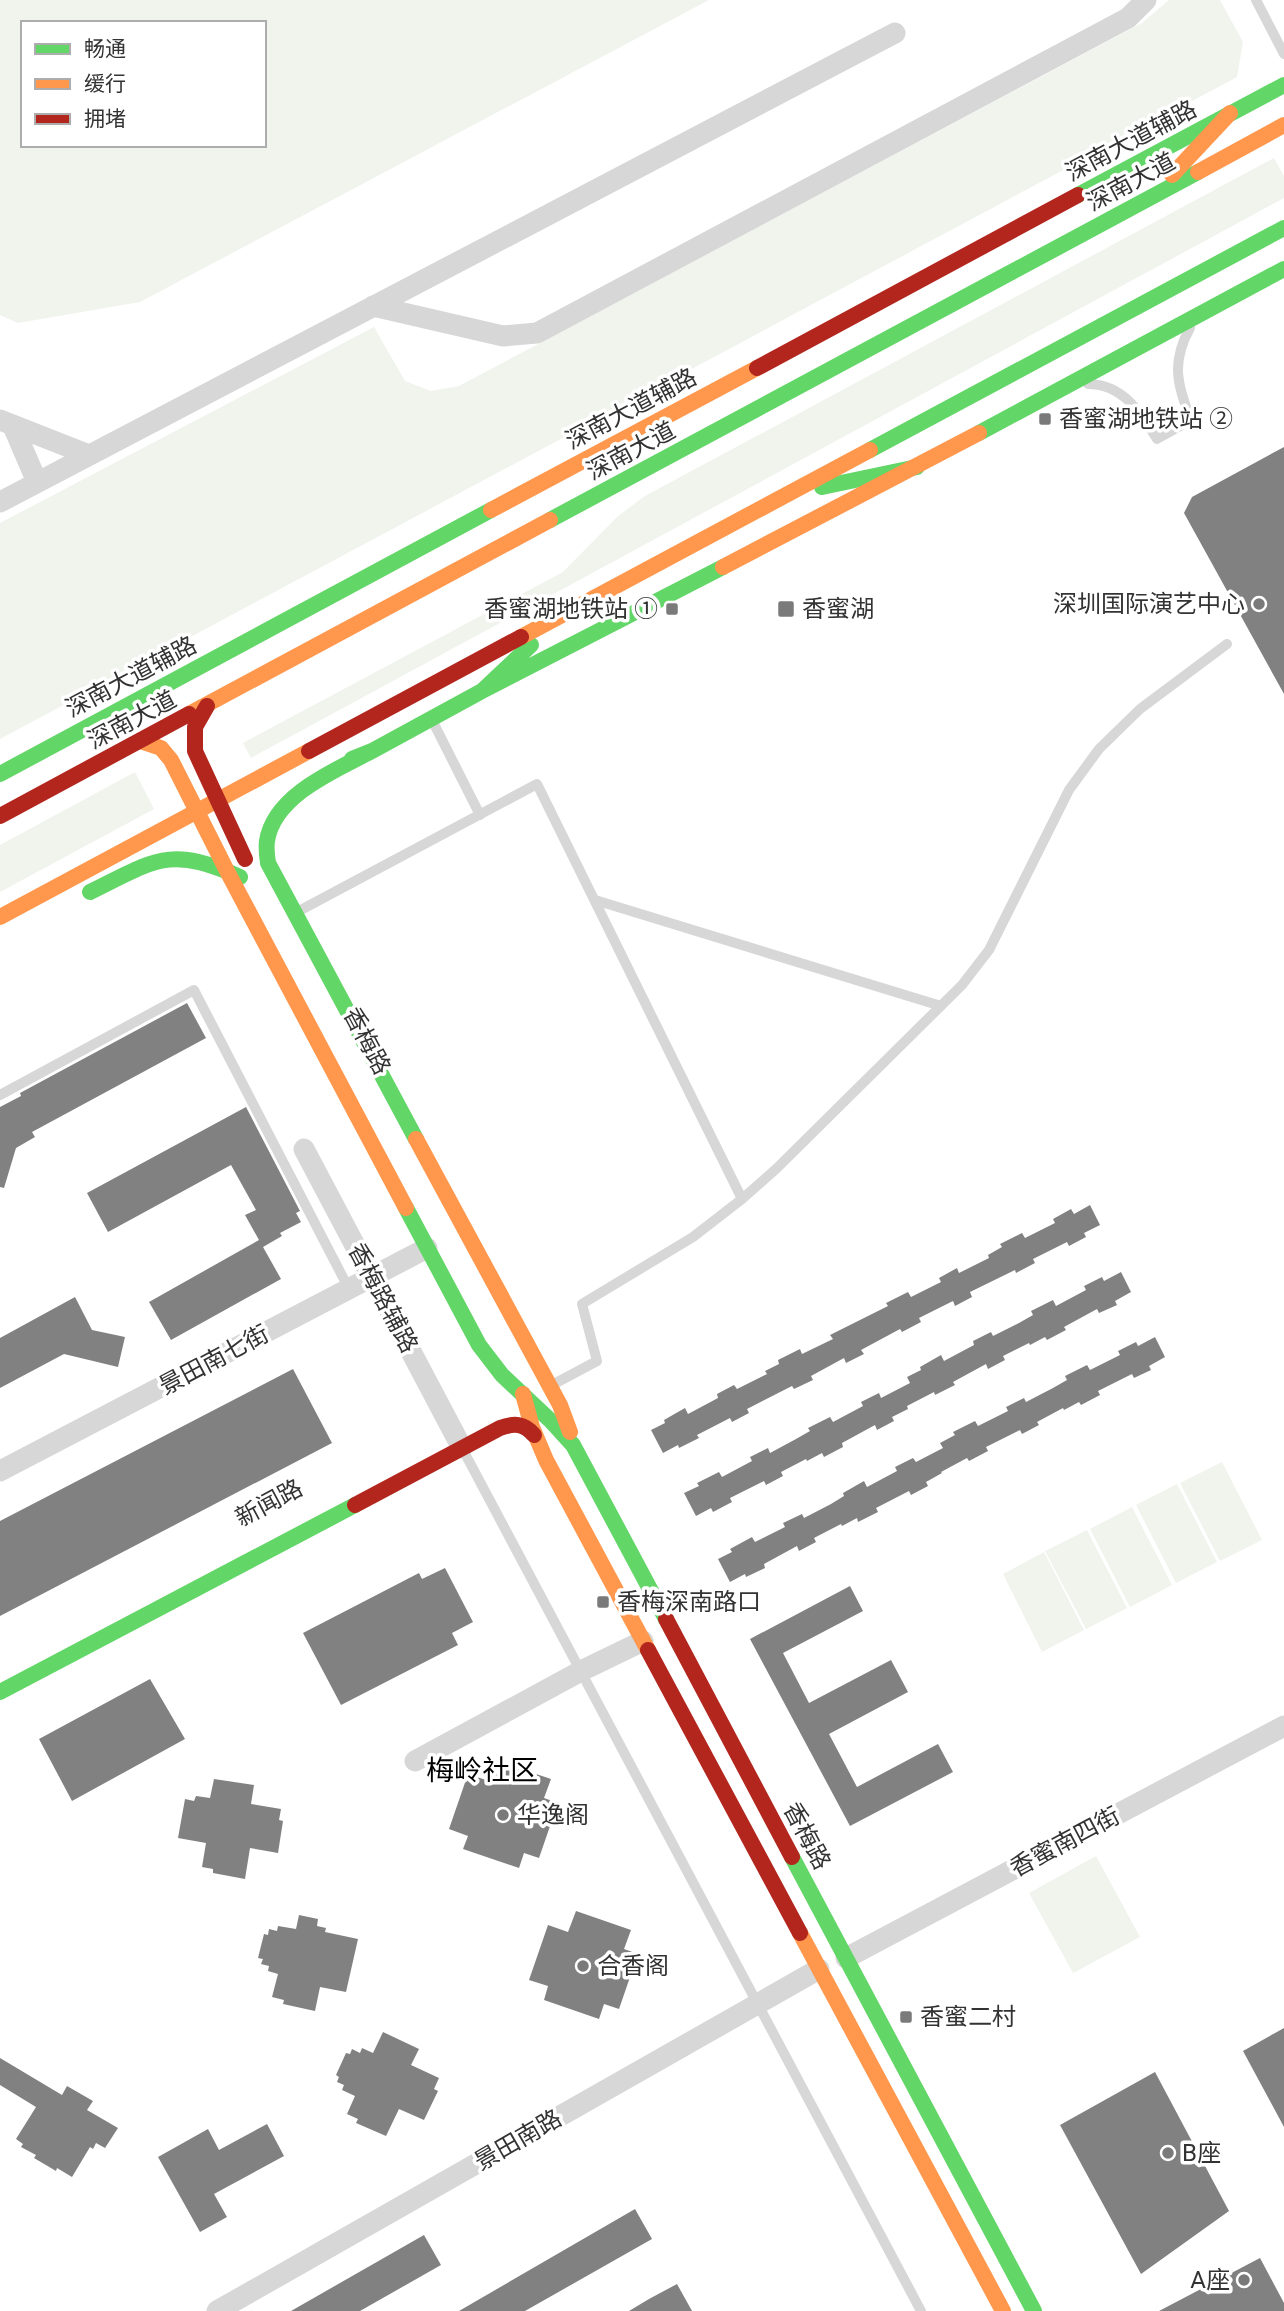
<svg xmlns="http://www.w3.org/2000/svg" width="1284" height="2311" font-family="Roboto,'Noto Sans SC',sans-serif">
	<style>
		.green { fill: #f0f4ed; fill-rule: evenodd }
		.building { fill: #818181 }
		.lines { fill: none; stroke-linecap: round; stroke-linejoin: round }
		.lane { stroke: #d7d7d7; stroke-width: 10 }
		.street { stroke: #d7d7d7; stroke-width: 21 }
		.fast { stroke: #63d668; stroke-width: 16 }
		.slow { stroke: #ff974d; stroke-width: 16 }
		.jam { stroke: #b3261e; stroke-width: 16 }
		.poi-dot { fill: #7a7a7a; stroke: #fff; stroke-width: 2.5 }
		.labels { text-anchor: middle; dominant-baseline: central; stroke-width: 7; stroke-linejoin: round; paint-order: stroke }
		.street-label { font-size: 24px; fill: #333; stroke: #fff }
		.poi-label { font-size: 24px; fill: #333; stroke: #fff; text-anchor: start }
		.quarter-label { font-size: 28px; fill: #000; stroke: #fff }
	</style>
	<rect width="100%" height="100%" fill="#fff"/>
	<path class="green" d="M 0,0 L 709,0 L 140,302 L 18,323 L 0,315 ZM 23,23 L 264,23 L 264,145 L 23,145 Z
		M 1169,0 L 1220,0 L 1243,42 L 1237,77 L 0,739 L 0,523 L 374,327 L 405,381 L 431,391 L 459,386 L 1142,23 Z
		M 1274,158 L 1284,176 L 1284,198 L 251,758 L 243,743 L 563,572 L 618,516 L 645,496 Z
		M 135,772 L 154,809 L 0,892 L 0,845 Z
		M 1222,1462 L 1262,1540 L 1220,1561 L 1180,1483 Z
		M 1177,1484 L 1217,1562 L 1176,1583 L 1136,1505 Z
		M 1132,1507 L 1172,1585 L 1130,1607 L 1090,1529 Z
		M 1087,1530 L 1127,1608 L 1086,1629 L 1045,1551 Z
		M 1044,1552 L 1084,1630 L 1042,1652 L 1003,1574 Z
		M 1096,1856 L 1140,1937 L 1073,1973 L 1029,1893 Z"/>
	<path class="building" d="M 1284,447 L 1284,694 L 1184,513 L 1192,497 Z
		M 187,1003 L 206,1038 L 32,1132 L 35,1137 L 16,1148 L 4,1188 L 0,1187 L 0,1107 L 21,1096 L 20,1093 Z
		M 246,1107 L 300,1211 L 296,1213 L 301,1222 L 280,1233 L 282,1236 L 263,1247 L 281,1279 L 171,1340 L 149,1302 L 259,1240 L 245,1215 L 256,1210 L 231,1165 L 108,1232 L 87,1193 Z
		M 1090,1205 L 1100,1225 L 1084,1233 L 1086,1237 L 1069,1246 L 1067,1242 L 1033,1259 L 1035,1263 L 1016,1273 L 1015,1270 L 970,1292 L 972,1297 L 955,1306 L 953,1301 L 919,1318 L 921,1322 L 902,1332 L 900,1329 L 861,1350 L 864,1354 L 846,1363 L 844,1358 L 811,1376 L 813,1380 L 794,1389 L 792,1386 L 747,1409 L 749,1413 L 732,1422 L 730,1418 L 697,1435 L 699,1438 L 679,1448 L 678,1445 L 663,1453 L 651,1430 L 665,1423 L 664,1420 L 685,1408 L 688,1414 L 718,1398 L 717,1394 L 734,1385 L 737,1389 L 767,1374 L 765,1371 L 779,1364 L 778,1360 L 800,1349 L 802,1354 L 833,1339 L 830,1335 L 888,1306 L 886,1303 L 908,1292 L 911,1297 L 941,1282 L 939,1278 L 957,1268 L 959,1273 L 989,1258 L 988,1255 L 1002,1247 L 1000,1244 L 1022,1233 L 1025,1238 L 1055,1223 L 1053,1219 L 1071,1209 L 1074,1214 Z
		M 1121,1272 L 1131,1292 L 1115,1301 L 1117,1305 L 1099,1313 L 1097,1309 L 1064,1327 L 1066,1330 L 1047,1340 L 1045,1337 L 1030,1345 L 1029,1343 L 1003,1356 L 1005,1360 L 988,1369 L 986,1364 L 953,1382 L 955,1385 L 935,1395 L 934,1392 L 907,1406 L 908,1409 L 892,1417 L 894,1421 L 877,1430 L 875,1425 L 842,1443 L 843,1447 L 824,1457 L 822,1453 L 807,1461 L 806,1459 L 781,1472 L 783,1476 L 766,1485 L 764,1481 L 730,1498 L 732,1502 L 713,1512 L 711,1508 L 696,1516 L 684,1493 L 699,1486 L 697,1483 L 719,1472 L 722,1477 L 752,1461 L 750,1457 L 768,1448 L 770,1453 L 796,1439 L 810,1431 L 808,1428 L 830,1417 L 833,1422 L 863,1406 L 861,1402 L 879,1393 L 881,1398 L 910,1383 L 907,1377 L 921,1370 L 920,1367 L 941,1355 L 944,1361 L 974,1345 L 973,1341 L 991,1332 L 993,1336 L 1019,1323 L 1033,1315 L 1031,1311 L 1053,1300 L 1056,1306 L 1086,1290 L 1084,1286 L 1102,1277 L 1104,1281 Z
		M 75,1297 L 92,1330 L 125,1337 L 118,1367 L 64,1354 L 0,1388 L 0,1338 Z
		M 1155,1337 L 1165,1357 L 1149,1366 L 1151,1370 L 1134,1378 L 1132,1374 L 1098,1391 L 1100,1395 L 1081,1405 L 1079,1402 L 1064,1410 L 1063,1408 L 1037,1422 L 1039,1425 L 1022,1434 L 1020,1430 L 986,1447 L 988,1451 L 969,1461 L 967,1458 L 941,1472 L 942,1473 L 926,1482 L 928,1486 L 911,1495 L 909,1491 L 876,1508 L 878,1512 L 858,1522 L 857,1518 L 842,1526 L 841,1524 L 814,1538 L 816,1542 L 799,1551 L 797,1546 L 764,1564 L 765,1568 L 746,1577 L 745,1574 L 730,1582 L 718,1559 L 732,1552 L 730,1549 L 752,1537 L 755,1542 L 785,1527 L 783,1523 L 802,1514 L 804,1518 L 831,1504 L 844,1496 L 843,1493 L 864,1481 L 867,1487 L 897,1471 L 895,1467 L 913,1458 L 916,1462 L 943,1448 L 940,1443 L 955,1435 L 953,1432 L 975,1421 L 978,1426 L 1008,1411 L 1006,1407 L 1024,1398 L 1026,1402 L 1053,1388 L 1067,1380 L 1065,1376 L 1087,1365 L 1090,1370 L 1120,1355 L 1118,1351 L 1136,1342 L 1138,1346 Z
		M 293,1369 L 332,1443 L 0,1616 L 0,1521 Z
		M 445,1568 L 473,1622 L 452,1633 L 458,1645 L 341,1705 L 303,1633 L 419,1573 L 422,1579 Z
		M 850,1586 L 863,1611 L 783,1653 L 809,1703 L 891,1660 L 908,1692 L 829,1734 L 857,1787 L 938,1744 L 953,1772 L 850,1826 L 750,1639 Z
		M 150,1679 L 185,1739 L 72,1801 L 39,1739 Z
		M 495,1760 L 551,1779 L 544,1798 L 558,1803 L 539,1858 L 524,1853 L 519,1868 L 463,1849 L 468,1836 L 449,1829 L 468,1774 L 489,1781 Z
		M 214,1779 L 254,1785 L 251,1804 L 281,1809 L 279,1820 L 283,1821 L 278,1853 L 250,1848 L 245,1879 L 213,1873 L 213,1869 L 202,1867 L 206,1843 L 178,1838 L 185,1799 L 194,1801 L 196,1796 L 210,1798 Z
		M 576,1911 L 631,1930 L 624,1949 L 638,1954 L 619,2009 L 604,2004 L 599,2019 L 544,2000 L 548,1986 L 529,1980 L 548,1925 L 568,1932 Z
		M 299,1915 L 318,1919 L 317,1926 L 326,1928 L 325,1932 L 358,1939 L 346,1992 L 320,1987 L 315,2011 L 283,2004 L 284,2000 L 272,1997 L 278,1974 L 268,1971 L 269,1966 L 261,1964 L 263,1959 L 258,1958 L 264,1934 L 268,1935 L 269,1929 L 277,1931 L 278,1926 L 296,1929 Z
		M 1284,2028 L 1284,2127 L 1243,2051 Z
		M 383,2032 L 419,2049 L 411,2065 L 439,2078 L 434,2089 L 438,2091 L 424,2120 L 399,2109 L 386,2136 L 356,2123 L 358,2119 L 347,2114 L 355,2096 L 342,2090 L 344,2085 L 337,2082 L 339,2077 L 336,2075 L 346,2053 L 350,2054 L 352,2049 L 360,2053 L 362,2048 L 373,2053 Z
		M 0,2058 L 62,2095 L 67,2086 L 93,2101 L 87,2110 L 118,2128 L 105,2148 L 96,2143 L 93,2149 L 90,2147 L 72,2177 L 57,2168 L 56,2171 L 34,2158 L 36,2155 L 21,2147 L 23,2144 L 16,2139 L 36,2107 L 0,2085 Z
		M 1155,2072 L 1229,2211 L 1141,2274 L 1060,2125 Z
		M 267,2124 L 284,2156 L 214,2194 L 227,2217 L 200,2232 L 158,2157 L 208,2129 L 219,2150 Z
		M 635,2209 L 652,2239 L 525,2311 L 459,2311 Z
		M 424,2235 L 441,2265 L 360,2311 L 291,2311 Z
		M 1260,2258 L 1284,2303 L 1284,2311 L 1159,2311 Z
		M 677,2284 L 692,2311 L 629,2311 L 649,2299 Z"/>
	<g class="lines">
		<path class="lane" d="M 1256,0 L 1284,54
			M 1088,384 C 1123,384 1141,413 1157,439 L 1191,420 C 1177,385 1171,362 1190,328
			M 433,722 L 480,815
			M 595,900 L 941,1006
			M 297,912 L 537,784 L 742,1199
			M 0,1095 L 194,990 L 349,1289
			M 552,1385 L 597,1361 L 582,1304 L 693,1237 L 742,1199 L 776,1169 L 962,985 L 989,950 L 1069,790 L 1099,749 L 1140,709 L 1227,644
			M 462,1448 L 921,2311"/>
		<path class="street" d="M 373,306 L 503,336 L 537,333 L 1128,18 L 1146,0
			M 0,420 L 89,455
			M 13,426 L 37,482
			M 0,502 L 895,33
			M 304,1149 L 462,1448
			M 0,1471 L 427,1248
			M 415,1761 L 581,1671 L 643,1641
			M 846,1958 L 1284,1726
			M 217,2311 L 819,1969"/>
		<path class="fast" d="M 1078,195 L 1284,85
			M 979,433 L 1284,269
			M 870,450 L 1284,228
			M 822,487 L 917,467
			M 550,520 L 1198,172
			M 482,691 L 531,645
			M 372,751 C 336,770 274,795 267,841 C 266,848 267,856 268,863 L 416,1139
			M 352,759 L 372,751 L 482,691 L 723,567
			M 0,774 L 491,510
			M 90,892 C 155,860 169,845 240,877
			M 406,1208 L 479,1345 L 502,1375 L 552,1422 L 573,1445 L 666,1619
			M 0,1692 L 355,1505
			M 792,1857 L 1034,2311"/>
		<path class="slow" d="M 1198,172 L 1284,125
			M 1172,175 L 1230,113
			M 491,510 L 757,368
			M 723,567 L 979,433
			M 521,637 L 870,450
			M 189,714 L 550,520
			M 140,741 L 161,748 L 171,760 L 227,871 L 406,1208
			M 0,917 L 309,751
			M 416,1139 L 560,1405 L 570,1432
			M 523,1394 L 532,1427 L 546,1460 L 648,1650
			M 800,1933 L 1003,2311"/>
		<path class="jam" d="M 757,368 L 1078,195
			M 207,706 L 195,727 L 195,751 L 245,859
			M 309,751 L 521,637
			M 0,816 L 189,714
			M 355,1505 L 500,1428 C 514,1423 524,1423 534,1435
			M 666,1619 L 792,1857
			M 648,1650 L 800,1933"/>
	</g>
	<g class="poi-dot">
		<rect x="1038" y="412" width="14" height="14" rx="3.5"/>
		<circle cx="1259" cy="604" r="7"/>
		<rect x="665" y="602" width="14" height="14" rx="3.5"/>
		<rect x="777" y="600" width="18" height="18" rx="3.5"/>
		<rect x="596" y="1595" width="14" height="14" rx="3.5"/>
		<circle cx="503" cy="1815" r="7"/>
		<circle cx="583" cy="1966" r="7"/>
		<rect x="899" y="2010" width="14" height="14" rx="3.5"/>
		<circle cx="1168" cy="2153" r="7"/>
		<circle cx="1244" cy="2280" r="7"/>
	</g>
	<g class="labels">
		<g class="street-label">
			<text transform="translate(1131 141) rotate(-28)">深南大道辅路</text>
			<text transform="translate(1131 182) rotate(-28)">深南大道</text>
			<text transform="translate(631 409) rotate(-28)">深南大道辅路</text>
			<text transform="translate(631 451) rotate(-28)">深南大道</text>
			<text transform="translate(131 677) rotate(-28)">深南大道辅路</text>
			<text transform="translate(132 720) rotate(-28)">深南大道</text>
			<text transform="translate(367 1041) rotate(62)">香梅路</text>
			<text transform="translate(383 1298) rotate(62)">香梅路辅路</text>
			<text transform="translate(214 1360) rotate(-28)">景田南七街</text>
			<text transform="translate(269 1503) rotate(-28)">新闻路</text>
			<text transform="translate(807 1836) rotate(62)">香梅路</text>
			<text transform="translate(1065 1842) rotate(-28)">香蜜南四街</text>
			<text transform="translate(518 2140) rotate(-30)">景田南路</text>
		</g>
		<g class="poi-label">
			<text x="1059" y="419">香蜜湖地铁站 ②</text>
			<text x="1245" y="604" text-anchor="end">深圳国际演艺中心</text>
			<text x="658" y="609" text-anchor="end">香蜜湖地铁站 ①</text>
			<text x="802" y="609">香蜜湖</text>
			<text x="617" y="1602">香梅深南路口</text>
			<text x="517" y="1815">华逸阁</text>
			<text x="597" y="1966">合香阁</text>
			<text x="920" y="2017">香蜜二村</text>
			<text x="1182" y="2153">B座</text>
			<text x="1230" y="2280" text-anchor="end">A座</text>
		</g>
		<g class="quarter-label">
			<text x="482" y="1770">梅岭社区</text>
		</g>
	</g>
	<rect x="21" y="21" width="245" height="126" fill="#ffffff" stroke="#adadad" stroke-width="2"/>
	<rect x="35" y="44" width="35" height="10" fill="#63d668" stroke="#adadad" stroke-width="2"/>
	<text x="84" y="56" font-size="21" fill="#333333">畅通</text>
	<rect x="35" y="79" width="35" height="10" fill="#ff974d" stroke="#adadad" stroke-width="2"/>
	<text x="84" y="91" font-size="21" fill="#333333">缓行</text>
	<rect x="35" y="114" width="35" height="10" fill="#b3261e" stroke="#adadad" stroke-width="2"/>
	<text x="84" y="126" font-size="21" fill="#333333">拥堵</text>
</svg>
